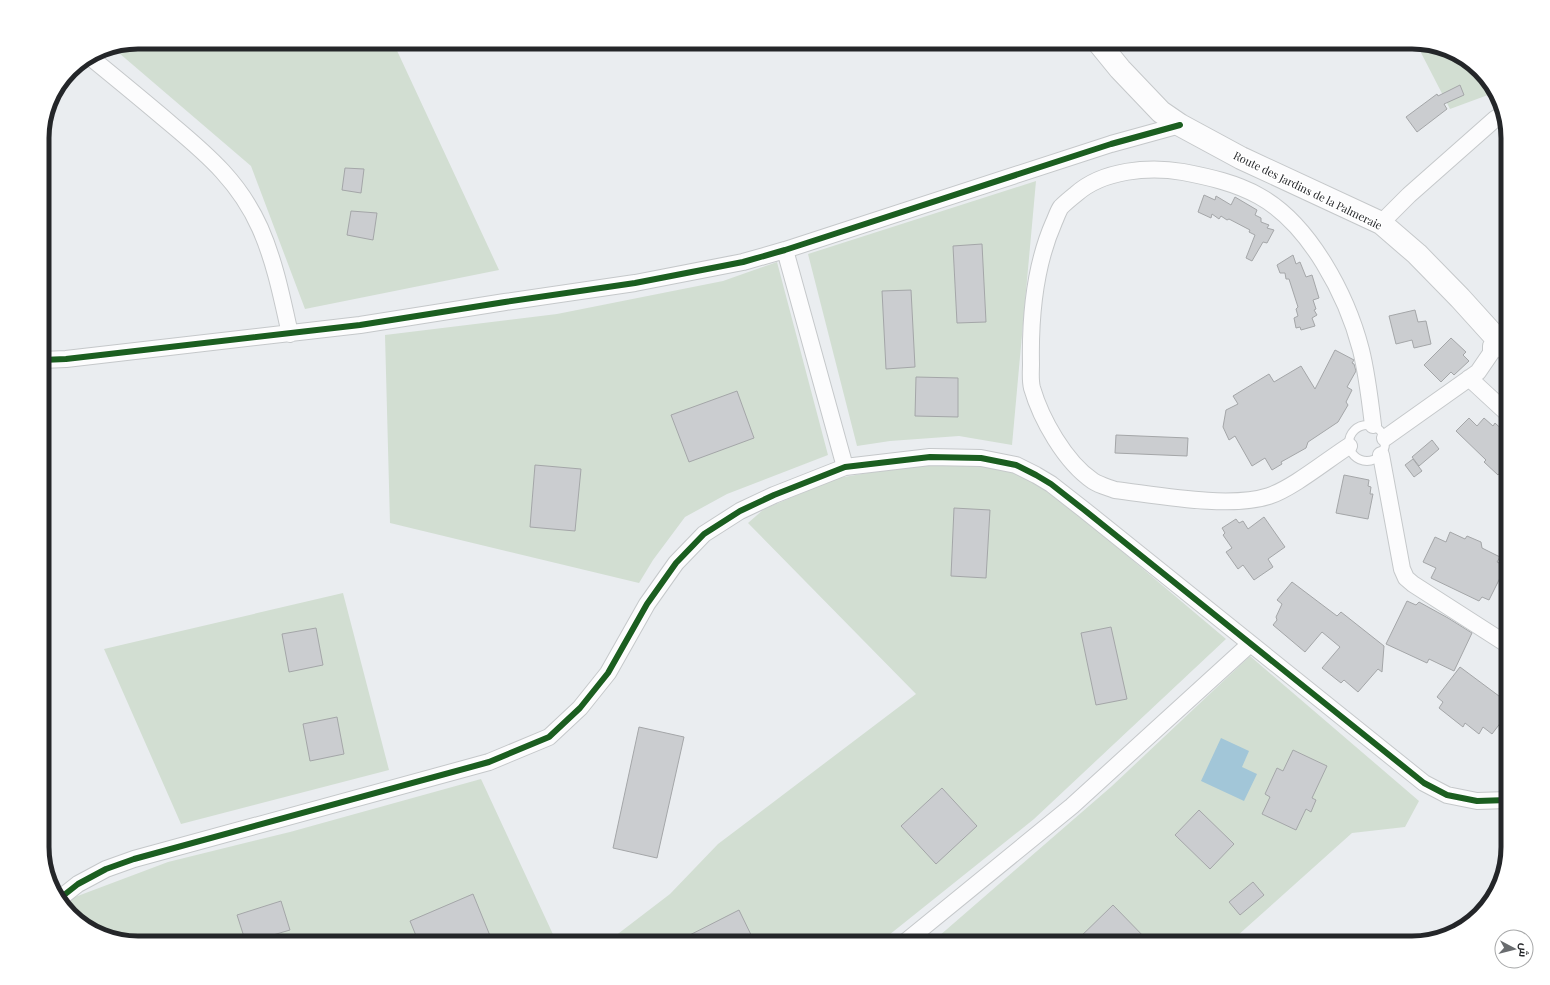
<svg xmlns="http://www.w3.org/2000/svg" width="1550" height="985" font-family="'Playfair Display',Cairo,serif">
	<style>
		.green { fill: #d2ded2 }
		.water { fill: #a2c6d8 }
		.building { fill: #cbcdd0; stroke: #a4a6a8 }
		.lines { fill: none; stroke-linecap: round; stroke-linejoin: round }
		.lane-casing { stroke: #c5c8ca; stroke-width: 10 }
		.street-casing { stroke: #c5c8ca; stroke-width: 18 }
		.secondary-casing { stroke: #c5c8ca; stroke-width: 24 }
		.lane { stroke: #fcfcfd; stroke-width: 8 }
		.street { stroke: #fcfcfd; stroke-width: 16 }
		.secondary { stroke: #fcfcfd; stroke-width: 22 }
		.cycleway-casing { stroke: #fff; stroke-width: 8 }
		.cycleway { stroke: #1b5e20; stroke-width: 6 }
		.labels { text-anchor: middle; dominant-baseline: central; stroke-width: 3; stroke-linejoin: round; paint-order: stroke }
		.street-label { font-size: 11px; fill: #242629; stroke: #fff }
		.rim { fill: none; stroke: #242629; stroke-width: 5 }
	</style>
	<rect width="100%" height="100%" fill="#eaedf0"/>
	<path class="green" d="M 138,42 L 393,42 L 499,270 L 305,309 L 251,166 L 112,47 Z
		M 1416,43 L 1465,58 L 1496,92 L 1450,109 Z
		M 1036,181 L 1012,445 L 959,436 L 890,441 L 857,446 L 808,254 Z
		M 777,262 L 828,455 L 727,494 L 685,517 L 653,560 L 639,583 L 390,523 L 385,335 L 557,314 L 723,281 Z
		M 974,463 L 1020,471 L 1079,515 L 1226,639 L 1034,819 L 879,943 L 606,943 L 670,894 L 718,844 L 916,694 L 748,523 L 764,509 L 838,478 L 897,468 Z
		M 343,593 L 389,770 L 181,824 L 104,649 Z
		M 1250,656 L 1419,801 L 1405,827 L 1352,833 L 1237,936 L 1226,943 L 931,943 L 1112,786 Z
		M 481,779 L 557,943 L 138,943 L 85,927 L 65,906 L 75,897 L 168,862 L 290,832 Z"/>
	<path class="water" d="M 1221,738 L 1249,751 L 1242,767 L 1257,774 L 1244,801 L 1201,781 Z"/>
	<path class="building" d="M 1460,85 L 1464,95 L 1444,104 L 1447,109 L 1417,132 L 1406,117 L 1437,94 L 1438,96 Z
		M 345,168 L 364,169 L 361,193 L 342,190 Z
		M 1204,195 L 1215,200 L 1216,196 L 1231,205 L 1235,197 L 1257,210 L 1255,215 L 1261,218 L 1261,222 L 1269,225 L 1267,228 L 1274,230 L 1267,243 L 1263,242 L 1252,261 L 1246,258 L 1255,235 L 1249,232 L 1250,230 L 1229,219 L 1227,220 L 1221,216 L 1219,219 L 1212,214 L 1211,218 L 1198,212 Z
		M 351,211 L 377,213 L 373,240 L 347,235 Z
		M 982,244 L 986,322 L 957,323 L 953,246 Z
		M 1293,255 L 1296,264 L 1300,262 L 1306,277 L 1312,275 L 1319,298 L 1313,300 L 1316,309 L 1314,310 L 1317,315 L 1312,318 L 1315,326 L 1301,330 L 1300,327 L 1296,328 L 1294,318 L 1298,316 L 1296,309 L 1298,307 L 1289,279 L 1286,279 L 1285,273 L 1280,273 L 1277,265 Z
		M 911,290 L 915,367 L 886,369 L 882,291 Z
		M 1415,310 L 1418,322 L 1426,321 L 1431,344 L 1414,348 L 1412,340 L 1396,344 L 1389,316 Z
		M 1451,338 L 1466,352 L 1463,355 L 1469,361 L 1454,375 L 1451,372 L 1441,382 L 1424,365 Z
		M 1335,350 L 1354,360 L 1352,363 L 1354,364 L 1356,371 L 1347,387 L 1352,390 L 1346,402 L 1348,405 L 1338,422 L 1308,442 L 1306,448 L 1281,462 L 1282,464 L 1272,470 L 1265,458 L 1252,466 L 1235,436 L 1229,440 L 1223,427 L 1226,410 L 1238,404 L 1233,396 L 1269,374 L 1274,382 L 1301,366 L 1315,389 Z
		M 916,377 L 958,378 L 958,417 L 915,416 Z
		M 737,391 L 754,438 L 689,462 L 671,415 Z
		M 1469,418 L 1477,426 L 1484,418 L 1493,426 L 1495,423 L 1508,435 L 1508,464 L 1498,475 L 1484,462 L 1486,460 L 1456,431 Z
		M 1116,435 L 1188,438 L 1187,456 L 1115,453 Z
		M 1432,440 L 1439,449 L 1419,466 L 1412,457 Z
		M 1413,459 L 1422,471 L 1414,477 L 1405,465 Z
		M 535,465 L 581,469 L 575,531 L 530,527 Z
		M 1344,475 L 1369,480 L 1368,486 L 1371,487 L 1370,494 L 1373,494 L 1368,519 L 1336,513 Z
		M 954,508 L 990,510 L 986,578 L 951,576 Z
		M 1264,517 L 1285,547 L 1268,559 L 1273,567 L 1254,580 L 1243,565 L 1238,569 L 1226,552 L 1232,548 L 1223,535 L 1225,533 L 1222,528 L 1236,519 L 1239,523 L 1243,521 L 1248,529 Z
		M 1450,532 L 1465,539 L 1467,536 L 1481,542 L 1482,548 L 1500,557 L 1497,562 L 1506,566 L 1489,600 L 1482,597 L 1479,601 L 1431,578 L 1436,568 L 1423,562 L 1435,537 L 1446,542 Z
		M 1292,582 L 1337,616 L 1341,612 L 1384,646 L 1382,672 L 1378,669 L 1358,692 L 1344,680 L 1341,683 L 1322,668 L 1340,647 L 1322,632 L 1305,652 L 1273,625 L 1277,620 L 1276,617 L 1282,604 L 1277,600 Z
		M 1407,601 L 1416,605 L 1419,602 L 1448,618 L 1472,633 L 1454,671 L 1429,659 L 1427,663 L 1386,644 Z
		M 1111,627 L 1127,699 L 1096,705 L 1081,633 Z
		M 316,628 L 323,665 L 289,672 L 282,634 Z
		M 1460,667 L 1507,702 L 1504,706 L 1508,710 L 1508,713 L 1492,734 L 1483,727 L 1479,734 L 1465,723 L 1463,727 L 1439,708 L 1443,702 L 1437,697 Z
		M 337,717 L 344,754 L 310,761 L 303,724 Z
		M 639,727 L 684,737 L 657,858 L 613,848 Z
		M 1293,750 L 1327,766 L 1312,798 L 1316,800 L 1311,812 L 1306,809 L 1296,830 L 1262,814 L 1270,797 L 1265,794 L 1277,768 L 1283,771 Z
		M 942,788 L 977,826 L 936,864 L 901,826 Z
		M 1199,810 L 1234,844 L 1210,869 L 1175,835 Z
		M 1253,882 L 1264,895 L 1240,915 L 1229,902 Z
		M 473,894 L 493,943 L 419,943 L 410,921 Z
		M 281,901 L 290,930 L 246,943 L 237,915 Z
		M 1113,905 L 1150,943 L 1074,943 Z
		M 739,910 L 755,943 L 674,943 Z"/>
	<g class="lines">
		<g class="lane-casing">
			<path id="lane" d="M1349 443a18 18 0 1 1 36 0a18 18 0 1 1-36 0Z"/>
		</g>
		<g class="street-casing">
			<path id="street" d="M 90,57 C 117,79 145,102 172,125 C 209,156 240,183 260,228 C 275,262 282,298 290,334
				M 1381,223 L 1409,195 L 1495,119 L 1502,115
				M 785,250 L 845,467
				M 42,360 L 66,359 L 360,325 L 505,302 L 635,283 L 743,262 L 785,250 L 1111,144 L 1180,125
				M 1469,378 L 1508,414
				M 1385,438 L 1478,372 L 1491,353 L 1491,346 L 1497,340
				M 1349,446 C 1327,460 1293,488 1269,496 C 1229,509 1157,495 1115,490 C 1107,487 1099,485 1093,481 C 1065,462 1041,419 1032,388 C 1030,380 1031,371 1031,364 C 1030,317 1035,265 1054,222 C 1056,218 1058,211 1061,207 C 1065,203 1071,198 1076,194 C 1103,170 1149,166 1183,172 C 1209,177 1236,183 1259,196 C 1310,224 1347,296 1361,350 C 1367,374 1370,400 1373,425
				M 1381,455 L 1402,569 L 1406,578 L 1413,584 L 1508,645
				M 59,899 L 78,884 L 106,869 L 134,859 L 489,762 L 549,737 L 580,708 L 608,673 L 647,604 L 676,563 L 704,534 L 740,511 L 774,495 L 845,467 L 930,457 L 981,458 L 1016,465 L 1036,475 L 1051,484 L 1083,509 L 1424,783 L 1447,795 L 1477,801 L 1508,800
				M 904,943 L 1072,806 L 1250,644"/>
		</g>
		<g class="secondary-casing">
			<path id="secondary" d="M 1098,42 L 1120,69 L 1161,112 L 1180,125 L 1241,158 L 1381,223 L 1417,254 L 1460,298 L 1508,351"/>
		</g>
		<use href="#lane" class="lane"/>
		<use href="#street" class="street"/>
		<use href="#secondary" class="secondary"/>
		<g class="cycleway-casing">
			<path id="cycleway" d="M 42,360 L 66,359 L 360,325 L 505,302 L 635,283 L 743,262 L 785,250 L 1111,144 L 1180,125
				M 59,899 L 78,884 L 106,869 L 134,859 L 489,762 L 549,737 L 580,708 L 608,673 L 647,604 L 676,563 L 704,534 L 740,511 L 774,495 L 845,467 L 930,457 L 981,458 L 1016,465 L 1036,475 L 1051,484 L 1083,509 L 1424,783 L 1447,795 L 1477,801 L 1508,800"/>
		</g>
		<use href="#cycleway" class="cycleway"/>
	</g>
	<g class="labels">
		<g class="street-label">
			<text transform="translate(1308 190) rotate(26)">Route des Jardins de la Palmeraie</text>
		</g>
	</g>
	<path d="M0 0H1550V985H0ZM138 49H1412A89 89 0 0 1 1501 138V847A89 89 0 0 1 1412 936H138A89 89 0 0 1 49 847V138A89 89 0 0 1 138 49Z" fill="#fff" fill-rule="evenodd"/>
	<path class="rim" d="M138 49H1412A89 89 0 0 1 1501 138V847A89 89 0 0 1 1412 936H138A89 89 0 0 1 49 847V138A89 89 0 0 1 138 49Z"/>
	<g transform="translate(1514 949) rotate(97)"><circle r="19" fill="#ffffff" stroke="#a7a8a9"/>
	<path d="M0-3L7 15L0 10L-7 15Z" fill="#696c6f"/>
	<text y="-6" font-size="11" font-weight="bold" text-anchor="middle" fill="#242629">ش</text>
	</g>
</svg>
